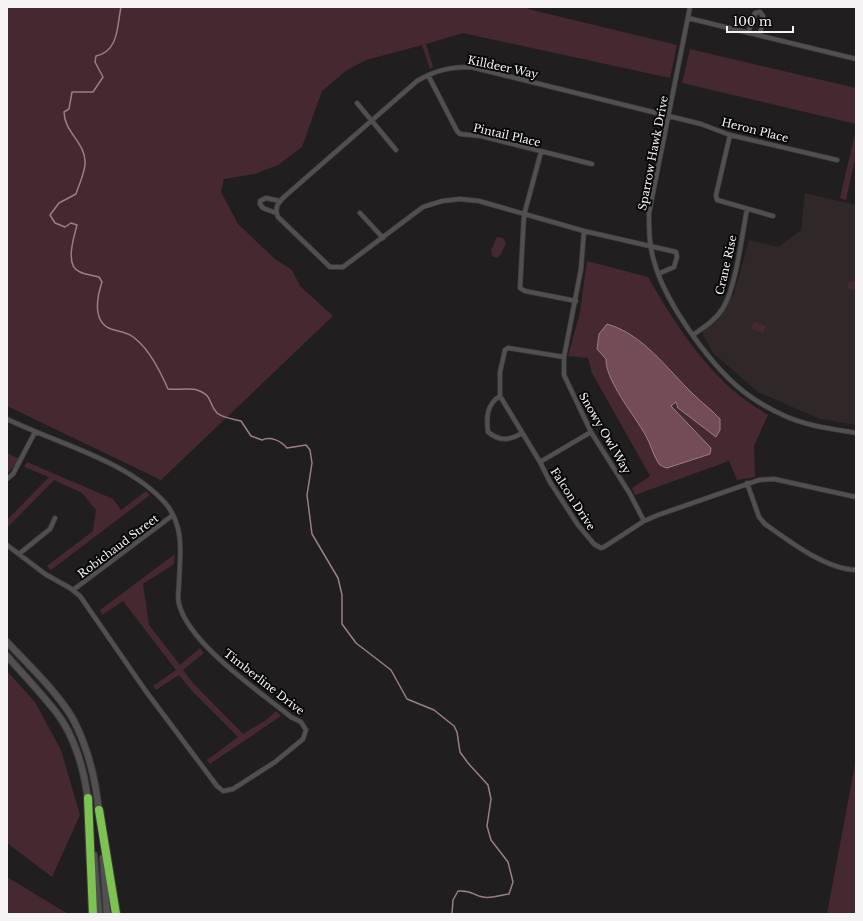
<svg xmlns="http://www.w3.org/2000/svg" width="863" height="921" font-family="'Libre Baskerville',serif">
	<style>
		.built { fill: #302729 }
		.green { fill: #462831 }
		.water { fill: #734c57; stroke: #9a7e86 }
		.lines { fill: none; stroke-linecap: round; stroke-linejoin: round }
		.stream { stroke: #9a7e86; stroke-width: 1.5 }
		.minor-casing { stroke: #3e3c3d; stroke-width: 5.5 }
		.secondary-casing { stroke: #3e3c3d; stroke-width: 8 }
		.motorway-casing { stroke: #3e3c3d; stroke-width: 10 }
		.minor { stroke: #524f50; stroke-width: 4 }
		.secondary { stroke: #524f50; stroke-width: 6 }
		.motorway { stroke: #7dc352; stroke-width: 8 }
		.labels { text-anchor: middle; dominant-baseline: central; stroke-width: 4; stroke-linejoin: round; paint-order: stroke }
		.street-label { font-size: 11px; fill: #f5f3f4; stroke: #090809 }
	</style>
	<rect width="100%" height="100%" fill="#211e1f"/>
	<path class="built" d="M 805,193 L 856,205 L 856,425 L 820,419 L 758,392 L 713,353 L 702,333 L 734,294 L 749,240 L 778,247 L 801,230 Z"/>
	<path class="green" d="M 7,7 L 530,7 L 528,9 L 677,45 L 670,78 L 463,33 L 426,44 L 433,67 L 430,69 L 422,45 L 366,60 L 347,70 L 322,91 L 302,147 L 278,165 L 255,174 L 224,179 L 221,192 L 238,224 L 275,259 L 292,270 L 300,286 L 333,316 L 161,480 L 7,406 Z
		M 690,49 L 856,88 L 856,124 L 682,83 Z
		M 856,129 L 856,154 L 846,200 L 840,198 Z
		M 497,237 L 503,238 L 506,243 L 501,254 L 497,258 L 492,256 L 491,250 Z
		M 587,261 L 648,277 C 670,316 694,353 726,384 C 738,396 754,406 768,415 L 754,446 L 755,477 L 737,480 L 729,461 L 635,495 L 632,488 L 650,476 L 592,373 L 588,358 L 568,356 L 580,312 Z
		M 856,281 L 856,291 L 847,288 L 849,282 Z
		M 754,321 L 766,326 L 763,333 L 751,328 Z
		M 7,453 L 20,459 L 7,474 Z
		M 27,462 L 113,499 L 121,510 L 146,491 L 150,495 L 51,570 L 47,566 L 93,531 L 96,510 L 82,493 L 54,480 L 7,528 L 7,520 L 49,477 L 24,467 Z
		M 175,554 L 174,564 L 143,584 L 149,625 L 180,665 L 200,648 L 204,653 L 183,670 L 193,683 L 243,734 L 266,720 L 276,711 L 281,716 L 210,764 L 207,760 L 238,737 L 193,692 L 179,675 L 156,690 L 153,686 L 176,670 L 123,601 L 102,615 L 100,610 Z
		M 7,671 L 35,702 L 61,750 L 80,815 L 52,877 L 7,843 Z
		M 856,759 L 856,914 L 827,914 Z
		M 7,877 L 68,914 L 7,914 Z"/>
	<path class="water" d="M 607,324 C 643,334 667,369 693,394 C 702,403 712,410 720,419 L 720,430 L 716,437 L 678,408 L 676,402 L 671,406 L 711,448 L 710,454 L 667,468 C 664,467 661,466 659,464 C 653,455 651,445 646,436 C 635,416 605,380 606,359 L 597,349 L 599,334 Z"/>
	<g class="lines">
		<path class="stream" d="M 121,7 C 117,26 119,51 96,56 L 95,62 L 103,77 L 93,92 L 72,92 L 69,109 L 64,112 C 64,132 86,143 85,163 C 85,173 79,184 76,194 L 59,203 L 50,215 L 55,223 L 65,227 L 71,223 L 77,225 C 74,237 64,266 80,272 C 86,275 93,275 99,277 L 102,282 C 97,297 92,322 111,329 C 124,333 129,332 139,342 C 152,354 161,373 168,389 C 175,390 192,388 197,390 C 214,396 208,404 217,413 C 223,418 233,419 241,421 L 251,436 L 262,440 C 271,436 281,441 287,448 L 306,445 L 310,450 L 312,463 L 307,495 L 312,534 L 338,578 L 342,595 L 342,624 L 356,643 L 391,670 L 407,699 L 434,710 L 454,726 L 457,732 L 460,752 L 468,763 L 488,785 L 491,799 L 487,826 L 491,840 L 508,862 L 513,882 L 509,894 C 501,895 490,899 483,897 C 472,895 473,890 458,891 L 453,900 L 452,914"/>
		<g class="minor-casing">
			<path id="minor" d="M 690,7 L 649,213 C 649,229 649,245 654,261 C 665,303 714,372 751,397 C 761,404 774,411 785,416 C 807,426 833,429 856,433
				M 688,18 L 856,59
				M 748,33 L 755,13 L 760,12 L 763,16 L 760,35
				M 428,75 L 457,131 L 460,134 L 481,136 L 592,164
				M 357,103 L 396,150
				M 730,135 L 716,195 L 717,200 L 773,216
				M 541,152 L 524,215 L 520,288 L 525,291 L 576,301
				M 276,213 L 263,208 L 260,204 L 260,201 L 266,198 L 280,201
				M 360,213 L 383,238
				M 584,231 L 581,269 L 564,357 L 564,375 L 591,432 L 630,494 L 644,521
				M 658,274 L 674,267 L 677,257 L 676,252 L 584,231 L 479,201 L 460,199 L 442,201 L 423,207 L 343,267 L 330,267 L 278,217 C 274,208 278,203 284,197 L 417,81 C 436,70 450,67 471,67 L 701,124 L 730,135 L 837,160
				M 693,335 C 704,327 716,320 723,308 C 736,287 742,235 747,209
				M 564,357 L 508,348 L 505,350 L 500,372 L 500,396 L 540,462 L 550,482 L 578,525 L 594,544 L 601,548 L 604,547 L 644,521 L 658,515 L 759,480 L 774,479 L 856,497
				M 500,396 C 487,404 486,417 488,432 C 499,441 509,441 522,433
				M 7,419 C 58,444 129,461 166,504 C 185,527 180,556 179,583 C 179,590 177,598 179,604 C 189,644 259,691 291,717 L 301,722 L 306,730 L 303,739 L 275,762 L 233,789 L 223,791 L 217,786 L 145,690 L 80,596 L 70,588 L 45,574 L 7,545
				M 540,462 L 591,432
				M 7,479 L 13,474 L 35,432
				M 747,483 L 759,517 L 765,524 C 789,541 825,569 856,570
				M 19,554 L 50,529 L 55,518
				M 73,590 L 173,515"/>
		</g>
		<g class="secondary-casing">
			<path id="secondary" d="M 7,642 C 28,664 58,693 73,719 C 88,748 96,780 99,813
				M 7,656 C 24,675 41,693 56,712 C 75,736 85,772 88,802
				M 94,855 L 99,914
				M 103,858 L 107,914"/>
		</g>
		<g class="motorway-casing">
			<path id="motorway" d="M 88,798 L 93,914
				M 99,810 L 116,914"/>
		</g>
		<use href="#minor" class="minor"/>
		<use href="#secondary" class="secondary"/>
		<use href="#motorway" class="motorway"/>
	</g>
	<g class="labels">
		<g class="street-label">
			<text transform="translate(503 67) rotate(12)">Killdeer Way</text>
			<text transform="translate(755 130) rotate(14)">Heron Place</text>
			<text transform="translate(507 135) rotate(13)">Pintail Place</text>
			<text transform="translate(653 153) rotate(-79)">Sparrow Hawk Drive</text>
			<text transform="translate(726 265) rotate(-77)">Crane Rise</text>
			<text transform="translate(605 433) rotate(60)">Snowy Owl Way</text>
			<text transform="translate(573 499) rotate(57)">Falcon Drive</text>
			<text transform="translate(118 546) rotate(-37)">Robichaud Street</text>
			<text transform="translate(264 682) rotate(38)">Timberline Drive</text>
		</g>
	</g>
	<rect width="863" height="921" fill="none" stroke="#f5f3f4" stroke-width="16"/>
	<path d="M727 26v6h66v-6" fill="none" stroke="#f5f3f4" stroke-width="2"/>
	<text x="733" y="26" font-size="12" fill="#f5f3f4" stroke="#090809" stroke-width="3" paint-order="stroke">100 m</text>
</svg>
